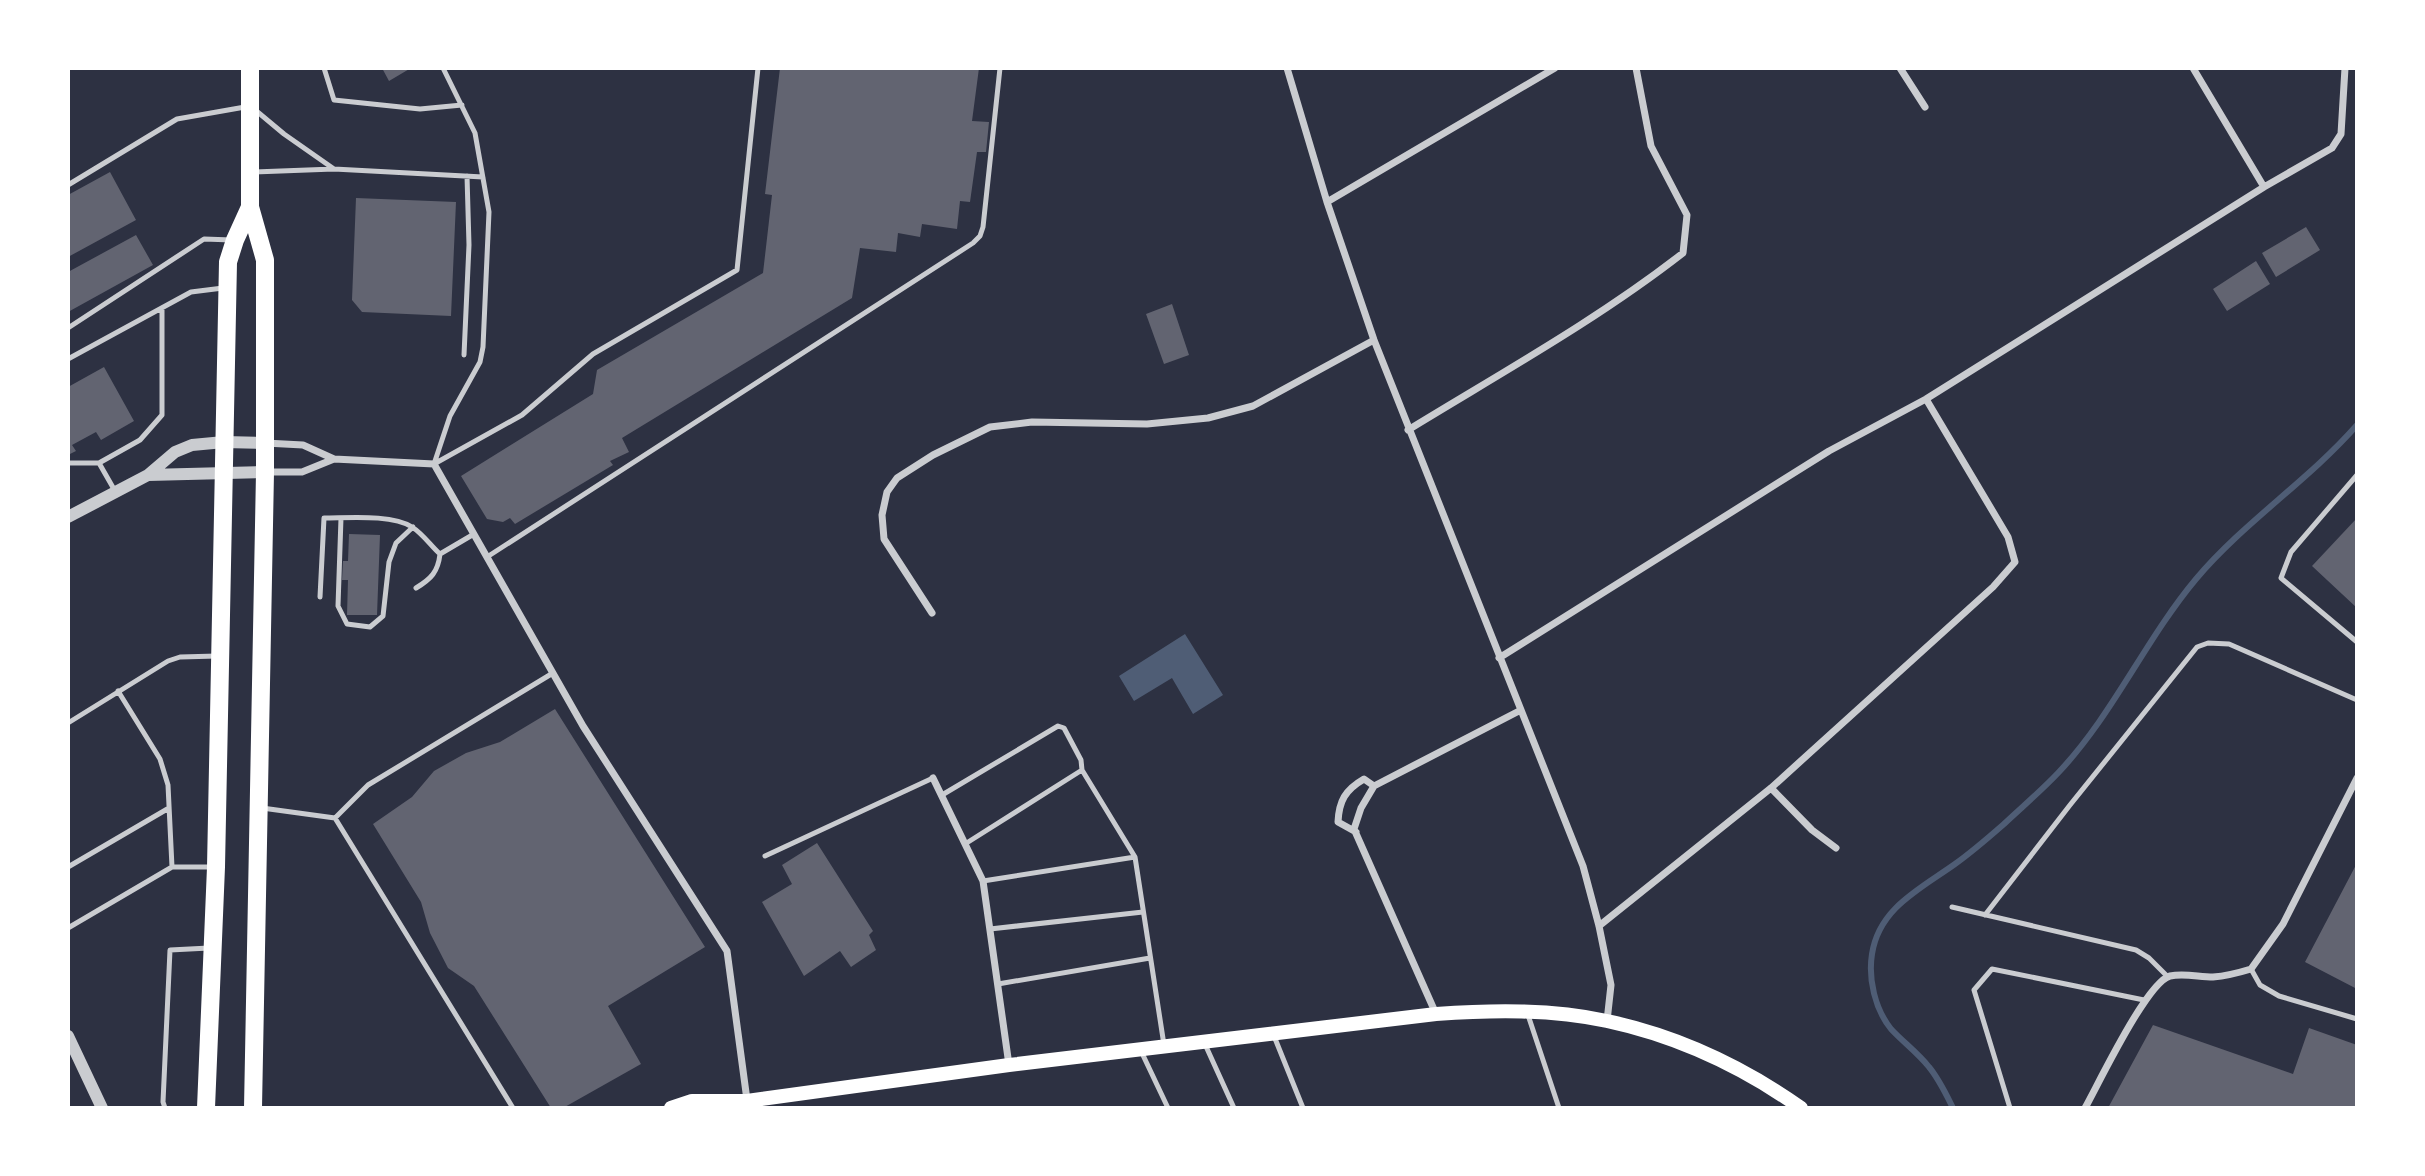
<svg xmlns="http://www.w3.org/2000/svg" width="2425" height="1176" font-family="Lato,sans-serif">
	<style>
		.water { fill: #4f5d75 }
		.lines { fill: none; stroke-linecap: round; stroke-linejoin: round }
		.stream { stroke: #4f5d75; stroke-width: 6 }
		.building { fill: #626471 }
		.service { stroke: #caccd0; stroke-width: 5 }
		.minor { stroke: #caccd0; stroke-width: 7 }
		.tertiary { stroke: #caccd0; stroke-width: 12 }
		.secondary { stroke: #fff; stroke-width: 14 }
		.primary { stroke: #fff; stroke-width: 18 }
	</style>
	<rect width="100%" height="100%" fill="#2d3142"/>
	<path class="water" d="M 1185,634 L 1223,695 L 1193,714 L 1172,678 L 1134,701 L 1119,676 Z"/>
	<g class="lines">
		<path class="stream" d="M 1953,1108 C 1946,1094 1939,1079 1929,1067 C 1918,1053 1903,1042 1891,1029 C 1875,1009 1868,979 1872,954 C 1879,908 1920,889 1955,864 C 1972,852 1988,838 2004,824 C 2022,807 2041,791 2058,773 C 2113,715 2145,640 2196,579 C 2244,522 2308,481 2357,425"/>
	</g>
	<path class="building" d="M 382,68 L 411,68 L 389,81 Z
		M 780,68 L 979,68 L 972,121 L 989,122 L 986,152 L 977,152 L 970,202 L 960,201 L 957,229 L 922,224 L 920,237 L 898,233 L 896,252 L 860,248 L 852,298 L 622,438 L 629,452 L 610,461 L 613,465 L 515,524 L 510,518 L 503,522 L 487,519 L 461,476 L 593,394 L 597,370 L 763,273 L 772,195 L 765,194 Z
		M 110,172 L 136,220 L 68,257 L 68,195 Z
		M 356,198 L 456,202 L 451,316 L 362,312 L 352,300 Z
		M 2306,227 L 2320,250 L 2276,277 L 2262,253 Z
		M 136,235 L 153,265 L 68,312 L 68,272 Z
		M 2256,261 L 2270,284 L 2227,311 L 2213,289 Z
		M 1172,304 L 1189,355 L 1164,364 L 1146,314 Z
		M 104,367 L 134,421 L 101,440 L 96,432 L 72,445 L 76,451 L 68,455 L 68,387 Z
		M 2357,518 L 2357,608 L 2312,566 Z
		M 349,534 L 380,535 L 377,615 L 347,615 L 348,580 L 342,580 L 343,561 L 348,561 Z
		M 555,709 L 705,947 L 608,1006 L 641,1064 L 563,1108 L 551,1108 L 474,986 L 448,968 L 430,933 L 421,902 L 373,824 L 412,797 L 434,771 L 466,753 L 500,742 Z
		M 817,843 L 873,931 L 869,935 L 876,950 L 851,967 L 840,951 L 804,976 L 762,902 L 792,884 L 782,865 Z
		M 2357,863 L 2357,989 L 2305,962 Z
		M 2153,1025 L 2293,1074 L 2309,1028 L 2357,1045 L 2357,1108 L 2108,1108 Z"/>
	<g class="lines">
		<path class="service" d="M 324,68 L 334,100 L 420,109 L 462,105
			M 254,109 L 284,134 L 334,169
			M 252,172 L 334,169 L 483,177
			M 68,185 L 177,119 L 245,107
			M 68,328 L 204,239 L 232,240
			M 464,355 L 469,245 L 467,176
			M 68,359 L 191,292 L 223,288
			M 68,463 L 99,463 L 140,440 L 162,415 L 162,308
			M 99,463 L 115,491
			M 434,464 L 522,415 L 593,354 L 737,270 L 758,68
			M 434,464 L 450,416 L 480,362 L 483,347 L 489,212 L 475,133 L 443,68
			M 2357,475 L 2291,552 L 2281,578 L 2357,642
			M 341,518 L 338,606 L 347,624 L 370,627 L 383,616 L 389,562 L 396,543 L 413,527
			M 487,557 L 973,243 L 980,236 L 983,227 L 1000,68
			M 416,588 C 431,579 438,572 440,554
			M 320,597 L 324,518 C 348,518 392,514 412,527 C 423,534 431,546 440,554 L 474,534
			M 118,691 L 160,759 L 168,785 L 172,867 L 214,867
			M 68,723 L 168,661 L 180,657 L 217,656
			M 942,795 L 1058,726 L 1064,728 L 1081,760 L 1082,770 L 1135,857 L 1164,1045
			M 262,808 L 335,818 L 513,1108
			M 335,818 L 368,785 L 553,673
			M 965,844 L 1082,770
			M 765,856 L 933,778
			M 68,867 L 169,808
			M 983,881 L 1135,857
			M 1952,907 L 2136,950 L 2149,958 L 2167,976
			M 1985,915 L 2070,805 L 2197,647 L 2208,643 L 2229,644 L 2357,700
			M 68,928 L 172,867
			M 990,929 L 1143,912
			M 2251,969 L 2260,985 L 2279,996 L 2357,1019
			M 998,984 L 1150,958
			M 1528,1015 L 1559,1108
			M 1274,1036 L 1303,1108
			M 1204,1042 L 1234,1108
			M 1141,1051 L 1168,1108
			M 165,1108 L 163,1102 L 170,950 L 209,948
			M 2010,1108 L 1974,990 L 1992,969 L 2144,1000"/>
		<path class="minor" d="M 1287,68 L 1327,202 L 1374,340 L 1583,866 L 1599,926 L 1611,985 L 1607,1021
			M 1900,68 L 1925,107
			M 2193,68 L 2264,187
			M 1327,202 L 1555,68
			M 1408,430 C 1501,373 1597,320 1683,253 L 1687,215 L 1651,146 L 1636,68
			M 265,443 L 303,445 L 334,459 L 434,464 L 583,726 L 727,951 L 747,1100
			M 265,472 L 302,472 L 334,459
			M 932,613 L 884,539 L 882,515 L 887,492 L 897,478 L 933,455 L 990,427 L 1032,422 L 1147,424 L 1208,418 L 1253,406 L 1374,340
			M 1499,658 L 1829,451 L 1926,399 L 2264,187 L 2332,148 L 2341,134 L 2345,68
			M 933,778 L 983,881 L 1009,1065
			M 1771,788 L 1812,830 L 1836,848
			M 1356,832 L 1338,822 C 1339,801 1345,790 1364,779 L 1374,786
			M 1599,926 L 1771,788 L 1993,587 L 2015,562 L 2008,537 L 1926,399
			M 1436,1014 L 1354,829 L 1361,808 L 1374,786 L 1521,710
			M 2085,1108 C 2099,1083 2147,982 2170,976 C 2184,973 2199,977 2213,977 C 2226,976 2238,973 2251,969 L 2283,924 L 2357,778"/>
		<path class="tertiary" d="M 148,475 L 265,472
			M 68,517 L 148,475 L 175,452 L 192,445 L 224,442 L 265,443
			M 68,1036 L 102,1108"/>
		<path class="secondary" d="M 671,1108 L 692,1101 L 747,1101 L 1009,1065 L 1436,1014 C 1493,1010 1551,1009 1607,1021 C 1677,1036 1743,1067 1801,1108"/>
		<path class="primary" d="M 250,68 L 250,207 L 265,260 L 265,472 L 253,1108
			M 206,1108 L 216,867 L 228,262 L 235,240 L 250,207"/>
	</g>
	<rect width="2425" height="1176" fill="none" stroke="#ffffff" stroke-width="140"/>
</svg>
